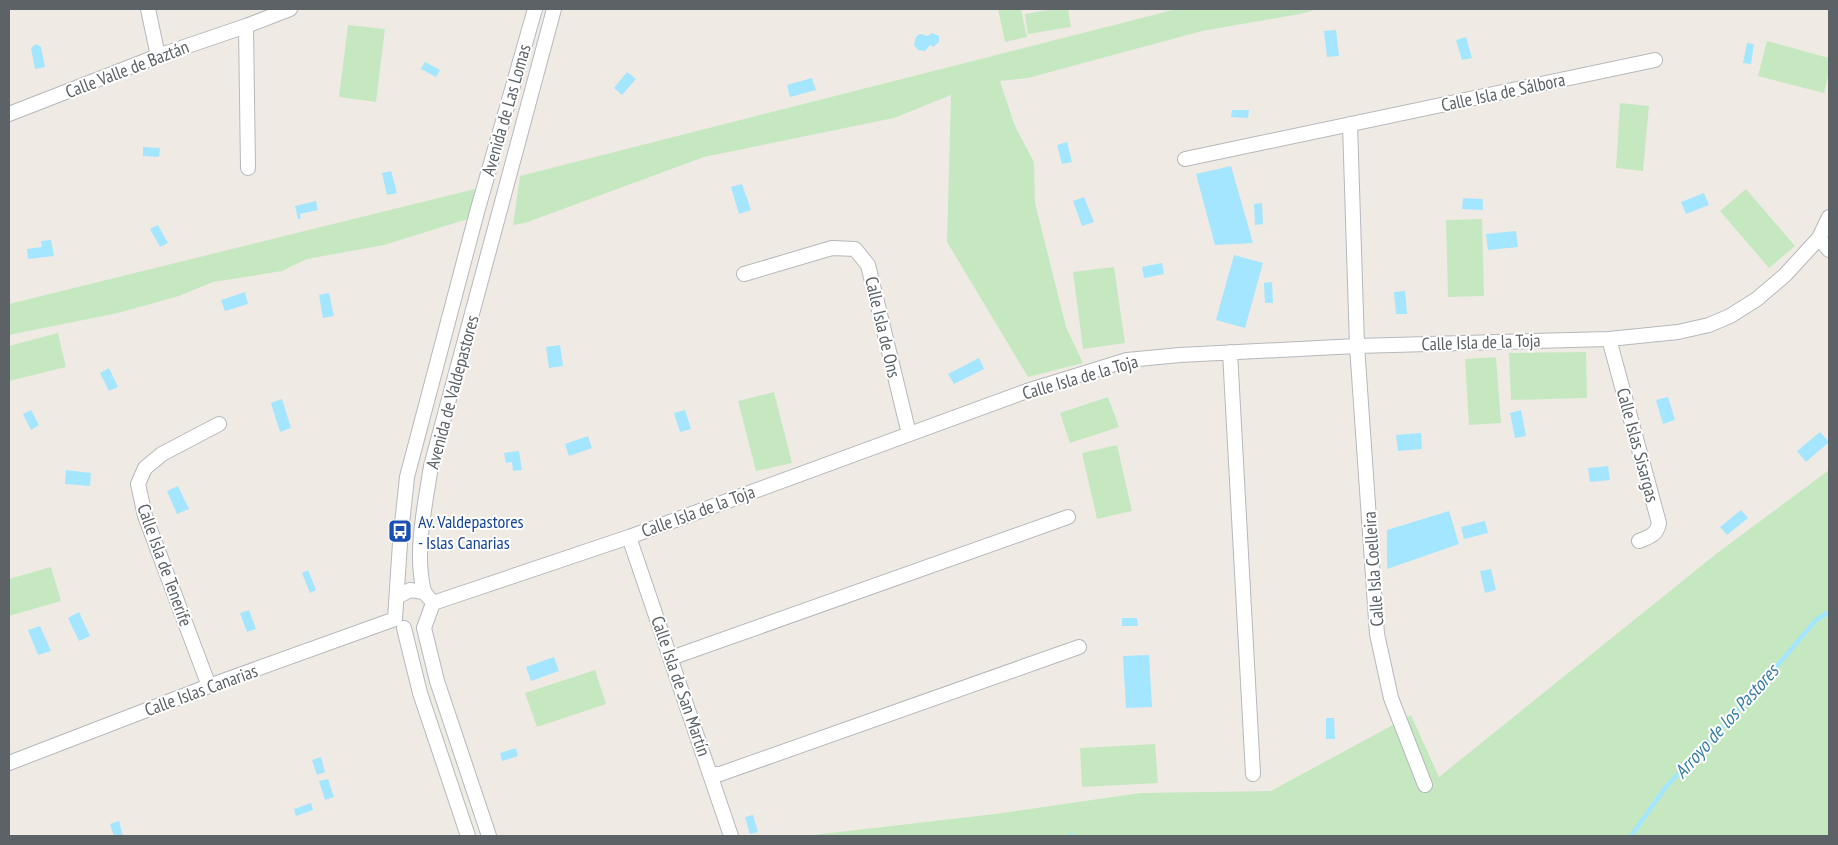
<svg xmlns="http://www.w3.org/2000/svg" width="1838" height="845" font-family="'PT Sans Narrow',sans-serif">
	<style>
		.green { fill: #c6e8c0 }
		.water { fill: #a4e5ff }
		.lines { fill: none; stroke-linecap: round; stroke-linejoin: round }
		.stream { stroke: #a4e5ff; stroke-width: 4.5 }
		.street-casing { stroke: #b5b8bc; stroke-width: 16 }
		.street { stroke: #fff; stroke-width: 14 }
		.labels { text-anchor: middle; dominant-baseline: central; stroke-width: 4; stroke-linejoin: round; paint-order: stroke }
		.street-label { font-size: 18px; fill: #5c6265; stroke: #fff }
		.transit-label { font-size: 18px; fill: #164399; stroke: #fff; text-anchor: start }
		.water-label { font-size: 19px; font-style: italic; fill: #377ca3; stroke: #fff }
	</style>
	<rect width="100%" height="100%" fill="#efebe4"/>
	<path class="green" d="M 998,9 L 1021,9 L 1027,37 L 1005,42 Z
		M 1055,9 L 1068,9 L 1071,27 L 1028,34 L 1025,14 Z
		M 1177,9 L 1318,9 L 1300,14 L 1202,31 L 1028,78 L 1000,81 L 1015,126 L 1034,162 L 1035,203 L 1066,327 L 1083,363 L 1028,377 L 947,242 L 951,95 L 894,118 L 704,157 L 525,223 L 513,225 L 520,176 Z
		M 348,25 L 385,29 L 376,102 L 339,97 Z
		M 1767,41 L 1829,58 L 1829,71 L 1824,93 L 1758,76 Z
		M 1620,103 L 1649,106 L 1643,171 L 1616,168 Z
		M 475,189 L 468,219 L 384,245 L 307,259 L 282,271 L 213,282 L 179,296 L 118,313 L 9,335 L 9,304 Z
		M 1746,189 L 1795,246 L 1769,268 L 1720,211 Z
		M 1482,219 L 1484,296 L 1448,297 L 1446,220 Z
		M 1114,267 L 1125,343 L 1083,349 L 1073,272 Z
		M 58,333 L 66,367 L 9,381 L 9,346 Z
		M 1586,352 L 1587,398 L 1511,400 L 1509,353 Z
		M 1496,357 L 1501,423 L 1469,425 L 1465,359 Z
		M 774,392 L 792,463 L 756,471 L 738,401 Z
		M 1108,397 L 1119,427 L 1070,443 L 1060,413 Z
		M 1117,445 L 1132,511 L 1097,519 L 1082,453 Z
		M 1829,470 L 1829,836 L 805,836 L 995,814 L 1140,793 L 1271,791 L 1411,715 L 1439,777 L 1716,554 Z
		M 51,567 L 61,601 L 9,616 L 9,579 Z
		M 595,670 L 606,704 L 537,727 L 525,693 Z
		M 1155,744 L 1158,783 L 1082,787 L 1080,748 Z"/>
	<path class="water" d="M 1336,30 L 1339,56 L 1327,57 L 1324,31 Z
		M 932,33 L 939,36 L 939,42 L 933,47 L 930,45 L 925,51 L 918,50 L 914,45 L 916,37 L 920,34 L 928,36 Z
		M 1466,37 L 1472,58 L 1462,60 L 1456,40 Z
		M 1747,43 L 1754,44 L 1751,64 L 1743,63 Z
		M 36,44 L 41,47 L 45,67 L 35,69 L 31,48 Z
		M 425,62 L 440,70 L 436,77 L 421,69 Z
		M 627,72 L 636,79 L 622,95 L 614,88 Z
		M 812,78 L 816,90 L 790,97 L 787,85 Z
		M 1232,110 L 1249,110 L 1248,118 L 1231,117 Z
		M 1067,142 L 1072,162 L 1062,164 L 1057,145 Z
		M 143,147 L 160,148 L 159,157 L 143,156 Z
		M 1231,166 L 1253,243 L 1215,245 L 1196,174 Z
		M 391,171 L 397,193 L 387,195 L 382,173 Z
		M 742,184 L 751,210 L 739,214 L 731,187 Z
		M 1704,193 L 1709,205 L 1686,214 L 1681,202 Z
		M 1084,197 L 1094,222 L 1082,226 L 1073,201 Z
		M 1463,198 L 1483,199 L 1483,210 L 1462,209 Z
		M 316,201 L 318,210 L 300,214 L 301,218 L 298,219 L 295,206 Z
		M 1262,203 L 1263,224 L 1255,225 L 1254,204 Z
		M 158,225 L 168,243 L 160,247 L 150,229 Z
		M 1516,231 L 1518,247 L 1488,250 L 1486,234 Z
		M 51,240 L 54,256 L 28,259 L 27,249 L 42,247 L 41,241 Z
		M 1234,255 L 1263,263 L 1245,328 L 1216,320 Z
		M 1162,263 L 1164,274 L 1144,278 L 1142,267 Z
		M 1272,282 L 1273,303 L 1265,303 L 1264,283 Z
		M 1405,291 L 1407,314 L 1396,314 L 1394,292 Z
		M 245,292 L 248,304 L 225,311 L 221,300 Z
		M 329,293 L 334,316 L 323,318 L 319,295 Z
		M 560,345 L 563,366 L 549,368 L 546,347 Z
		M 979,358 L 984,369 L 954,384 L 948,374 Z
		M 109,368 L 118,387 L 109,391 L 100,373 Z
		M 1668,397 L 1675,420 L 1663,424 L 1656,400 Z
		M 282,399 L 291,428 L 280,432 L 271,403 Z
		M 31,410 L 39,425 L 31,430 L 23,414 Z
		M 685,410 L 691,429 L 680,432 L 674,413 Z
		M 1521,410 L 1526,436 L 1515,438 L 1510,413 Z
		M 1820,432 L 1829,442 L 1806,462 L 1797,451 Z
		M 1421,433 L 1422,449 L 1398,451 L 1396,435 Z
		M 588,436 L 592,448 L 569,456 L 565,444 Z
		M 519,451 L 522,470 L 513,471 L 512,462 L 506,463 L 504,453 Z
		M 1608,466 L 1610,480 L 1590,482 L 1588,468 Z
		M 66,470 L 91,473 L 90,486 L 65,484 Z
		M 178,486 L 189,509 L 177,514 L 167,491 Z
		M 1741,510 L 1748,518 L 1727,535 L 1720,527 Z
		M 1449,511 L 1459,544 L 1387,569 L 1387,530 Z
		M 1485,521 L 1488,533 L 1464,539 L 1461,527 Z
		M 1491,569 L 1496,590 L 1485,593 L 1480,571 Z
		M 308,570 L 316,590 L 310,593 L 302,573 Z
		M 249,610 L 256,629 L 247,632 L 240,613 Z
		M 79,612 L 90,636 L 79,641 L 68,618 Z
		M 1122,618 L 1137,618 L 1138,626 L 1122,626 Z
		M 40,626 L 51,651 L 38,655 L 28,630 Z
		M 1149,655 L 1152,707 L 1126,708 L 1123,656 Z
		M 554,657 L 559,671 L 531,681 L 526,667 Z
		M 1326,718 L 1334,718 L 1335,739 L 1326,739 Z
		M 516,748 L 518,756 L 502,761 L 500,753 Z
		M 321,757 L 325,772 L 317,775 L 312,760 Z
		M 328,779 L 334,797 L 325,800 L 319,781 Z
		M 311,803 L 313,810 L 296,816 L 294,809 Z
		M 753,815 L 758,832 L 750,834 L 745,817 Z
		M 119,821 L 123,836 L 114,836 L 110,824 Z"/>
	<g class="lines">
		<path class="stream" d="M 1071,836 L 1071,835
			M 1631,836 L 1665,788 L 1747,701 L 1816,620 L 1829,612"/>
		<g class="street-casing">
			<path id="street" d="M 148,9 L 158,56
				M 246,26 L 248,168
				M 9,114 L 158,56 L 246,26 L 290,9
				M 1350,124 L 1357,346 L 1377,634 L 1391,698 L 1425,785
				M 1185,159 L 1655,60
				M 1819,238 L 1829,250
				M 744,274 L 832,248 L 855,249 L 868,265 L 909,434
				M 1609,339 L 1659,523 C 1657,535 1649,537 1639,541
				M 1230,352 L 1253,774
				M 629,537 L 731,836
				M 424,592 C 414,551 425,507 431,466 L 554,9
				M 397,597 L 410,590 L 424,592 L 429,598
				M 433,603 L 629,537 L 1027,391 L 1127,360 L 1180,355 L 1357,346 L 1609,339 L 1678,332 L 1709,325 L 1730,316 L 1757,299 L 1785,275 L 1819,238 L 1829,217
				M 395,619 L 400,543 L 407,477 L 477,212 L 535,9
				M 404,628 L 420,693 L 468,836
				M 424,628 L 437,681 L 489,836
				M 424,628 L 433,603
				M 671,658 L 1068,517
				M 209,686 L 145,516 L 138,484 L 145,468 L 162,454 L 219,424
				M 9,763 L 209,686 L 395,619
				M 711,774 L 720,774 L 1079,647"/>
		</g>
		<use href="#street" class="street"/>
	</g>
	<defs>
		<g id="bus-square" transform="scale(1.25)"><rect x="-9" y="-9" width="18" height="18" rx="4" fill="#1a4fb4" stroke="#fff"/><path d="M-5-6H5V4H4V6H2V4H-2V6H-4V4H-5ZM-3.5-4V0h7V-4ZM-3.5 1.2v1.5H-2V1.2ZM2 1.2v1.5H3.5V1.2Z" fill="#fff"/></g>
	</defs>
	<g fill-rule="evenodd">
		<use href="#bus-square" x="400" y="531"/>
	</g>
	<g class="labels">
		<g class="street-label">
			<text transform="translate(127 69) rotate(-21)">Calle Valle de Baztán</text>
			<text transform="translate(1503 92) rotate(-12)">Calle Isla de Sálbora</text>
			<text transform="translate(506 110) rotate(-74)">Avenida de Las Lomas</text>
			<text transform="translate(883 327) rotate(77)">Calle Isla de Ons</text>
			<text transform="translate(1481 342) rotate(-2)">Calle Isla de la Toja</text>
			<text transform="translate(1080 377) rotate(-16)">Calle Isla de la Toja</text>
			<text transform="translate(452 392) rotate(-75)">Avenida de Valdepastores</text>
			<text transform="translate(1638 445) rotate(75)">Calle Islas Sisargas</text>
			<text transform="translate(698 511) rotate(-20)">Calle Isla de la Toja</text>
			<text transform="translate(165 565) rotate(70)">Calle Isla de Tenerife</text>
			<text transform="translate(1373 569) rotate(-94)">Calle Isla Coelleira</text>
			<text transform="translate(681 686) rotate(71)">Calle Isla de San Martín</text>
			<text transform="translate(201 690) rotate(-20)">Calle Islas Canarias</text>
		</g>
		<g class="transit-label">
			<text x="418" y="521">Av. Valdepastores<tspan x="418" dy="21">- Islas Canarias</tspan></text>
		</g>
		<g class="water-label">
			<text transform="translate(1726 721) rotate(-48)">Arroyo de los Pastores</text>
		</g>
	</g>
	<rect width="1838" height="845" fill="none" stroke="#5c6265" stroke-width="20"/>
</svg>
